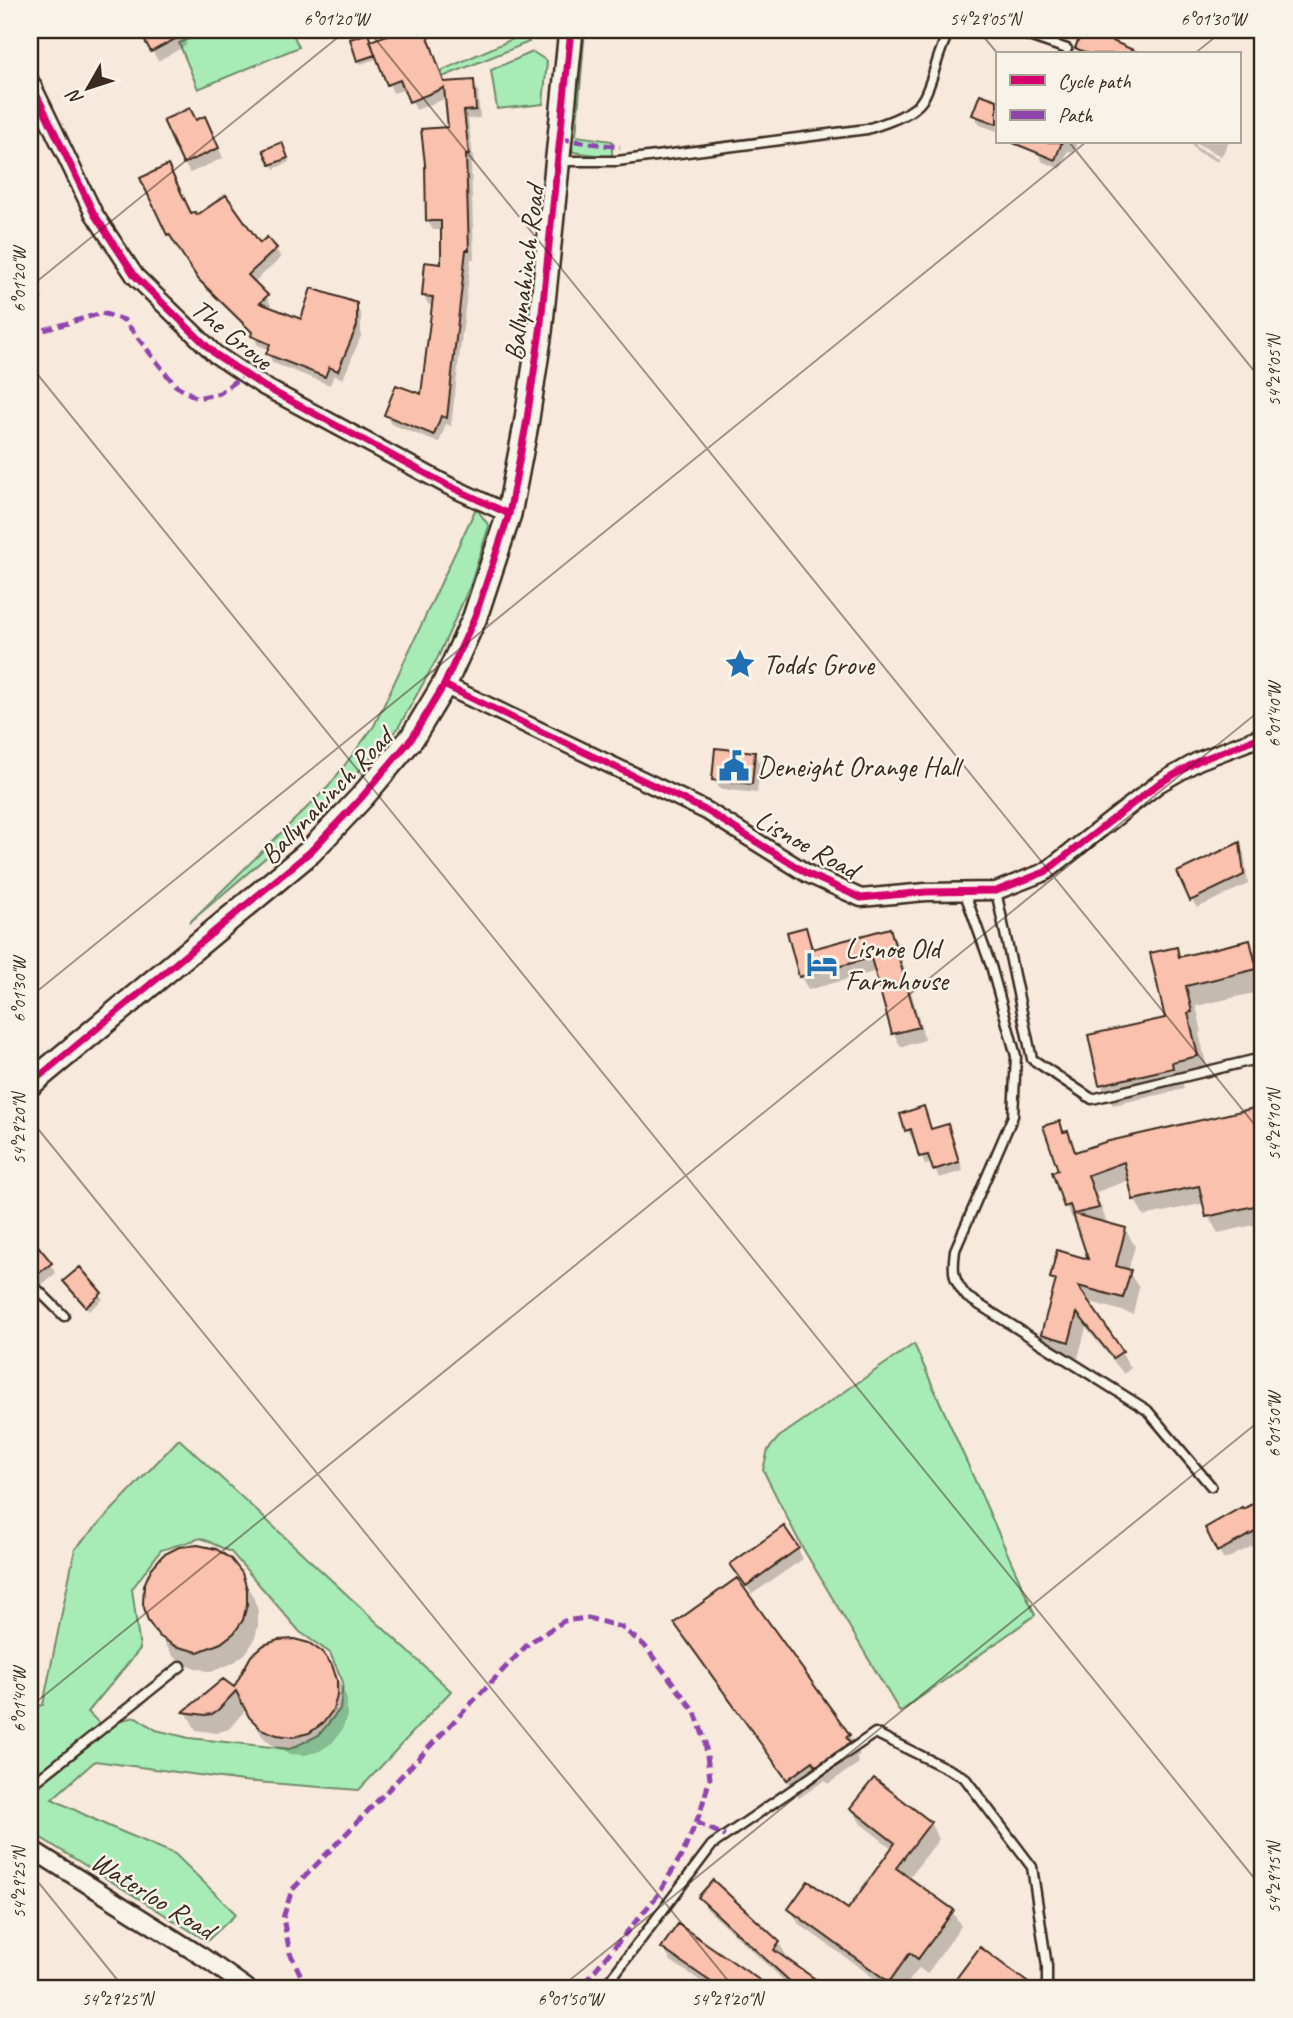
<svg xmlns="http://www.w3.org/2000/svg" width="1293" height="2018" font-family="Caveat,sans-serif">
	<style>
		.green { fill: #a7ecb7; stroke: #718b6a; stroke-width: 2; fill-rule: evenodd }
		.shadow { fill: #0003; fill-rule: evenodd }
		.building { fill: #f9c1ae; stroke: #3b2a1e; stroke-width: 2 }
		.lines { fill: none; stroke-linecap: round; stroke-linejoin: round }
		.lane-casing { stroke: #3b2a1e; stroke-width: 13 }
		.street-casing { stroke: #3b2a1e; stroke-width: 21 }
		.secondary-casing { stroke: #3b2a1e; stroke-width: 28 }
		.lane { stroke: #f7f3e8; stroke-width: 8 }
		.street { stroke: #f7f3e8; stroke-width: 16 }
		.secondary { stroke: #f7f3e8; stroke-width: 23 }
		.quiet { stroke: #8e44ad; stroke-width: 5; stroke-dasharray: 10 5; stroke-linecap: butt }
		.cycleway-casing { stroke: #f7f3e8; stroke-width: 11 }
		.cycleway { stroke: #d6006c; stroke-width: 7 }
		.ticks { fill: none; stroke: #3b2a1e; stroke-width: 2; stroke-opacity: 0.45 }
		.labels { text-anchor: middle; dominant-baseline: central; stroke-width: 5; stroke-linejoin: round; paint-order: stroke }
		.street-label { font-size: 28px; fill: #3b2a1e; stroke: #f7f3e8 }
		.poi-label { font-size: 28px; fill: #3b2a1e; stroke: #f7f3e8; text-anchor: start }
		.neatline { fill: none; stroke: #3b2a1e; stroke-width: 2.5 }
		.ticks-label { font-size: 18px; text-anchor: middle; fill: #3b2a1e }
	</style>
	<rect width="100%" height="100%" fill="#f7e9dc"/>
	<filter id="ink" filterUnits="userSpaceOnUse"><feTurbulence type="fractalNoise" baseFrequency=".0143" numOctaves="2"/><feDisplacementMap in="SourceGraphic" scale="14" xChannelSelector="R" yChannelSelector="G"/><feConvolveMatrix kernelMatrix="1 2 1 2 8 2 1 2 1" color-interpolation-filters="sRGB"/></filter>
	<g filter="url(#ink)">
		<path class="green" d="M 211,30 L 291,30 L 299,47 L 198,89 L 179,43 Z
			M 579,30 L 585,30 L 576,136 L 612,141 L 612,157 L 573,152 L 570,133 Z
			M 524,34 L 529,42 L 440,78 L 443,70 Z
			M 533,52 L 547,61 L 543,104 L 497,109 L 491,70 Z
			M 476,508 L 489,526 L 470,586 L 438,657 L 398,728 L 331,802 L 189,923 L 329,786 L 374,726 Z
			M 914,1344 L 1035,1615 L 900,1712 L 801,1545 L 763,1470 L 768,1450 L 779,1437 Z
			M 179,1439 L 451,1691 L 359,1790 L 243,1781 L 95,1761 L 52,1799 L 106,1825 L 175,1854 L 236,1914 L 207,1941 L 30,1831 L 30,1708 L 43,1705 L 75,1549 ZM 201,1538 L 231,1552 L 300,1632 L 330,1653 L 343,1682 L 340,1709 L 319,1735 L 290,1749 L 189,1738 L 156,1730 L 136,1717 L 100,1724 L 88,1712 L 140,1649 L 132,1589 L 161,1550 Z"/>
		<path class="shadow" d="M 141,30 L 179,30 L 187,45 L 158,61 Z
			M 406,30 L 412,30 L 415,36 L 425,33 L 445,84 L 473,82 L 478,91 L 480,118 L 468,119 L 474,164 L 471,164 L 474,259 L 471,259 L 451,426 L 446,424 L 439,443 L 391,424 L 386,415 L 423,396 L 434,306 L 429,305 L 423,296 L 443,266 L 443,230 L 433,230 L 428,221 L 450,128 L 447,98 L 416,110 L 406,89 L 393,93 L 379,58 L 361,64 L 358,60 L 370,43 Z
			M 992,30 L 1045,30 L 1045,32 L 992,31 Z
			M 1085,30 L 1138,54 L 1081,54 L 1077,47 Z
			M 981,96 L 997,102 L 997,131 L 980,125 L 974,115 Z
			M 196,122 L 210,128 L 223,158 L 190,173 L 184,163 Z
			M 1026,142 L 1078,142 L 1074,153 L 1068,151 L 1061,169 L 1043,162 L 1037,152 L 1039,147 Z
			M 1190,142 L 1229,142 L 1218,162 L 1196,151 ZM 1196,143 L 1221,156 L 1220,159 L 1196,147 Z
			M 283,149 L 289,162 L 274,169 L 266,151 Z
			M 143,178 L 191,215 L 260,246 L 276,249 L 281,258 L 253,283 L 266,296 L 271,305 L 269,308 L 302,321 L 355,305 L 361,314 L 361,336 L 343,379 L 334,375 L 330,385 L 273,363 L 268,354 L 270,350 L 258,345 L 253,335 L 205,288 L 168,235 Z
			M 30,249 L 41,272 L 34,275 L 43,299 L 30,304 Z
			M 754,754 L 760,764 L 757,793 L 720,789 L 714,779 Z
			M 1239,844 L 1244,853 L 1248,884 L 1197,908 L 1192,900 Z
			M 805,929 L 815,950 L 889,930 L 897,943 L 925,1040 L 901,1047 L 894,1034 L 877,971 L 808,990 L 801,976 Z
			M 1249,942 L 1261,963 L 1263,991 L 1196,1006 L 1202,1032 L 1199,1033 L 1209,1076 L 1182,1082 L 1184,1089 L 1113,1105 L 1101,1084 L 1167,1019 L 1176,949 L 1181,958 Z
			M 1263,1107 L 1263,1223 L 1218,1233 L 1208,1216 L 1205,1203 L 1144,1216 L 1135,1200 L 1130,1180 L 1096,1192 L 1107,1224 L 1125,1229 L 1135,1246 L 1128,1271 L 1139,1288 L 1133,1314 L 1087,1301 L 1131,1368 L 1124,1374 L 1086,1328 L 1078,1358 L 1053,1351 L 1043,1334 L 1056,1285 L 1052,1278 L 1091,1261 L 1078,1222 L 1075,1223 L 1066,1206 L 1060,1171 L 1059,1123 L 1078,1153 L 1105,1143 Z
			M 923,1108 L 932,1131 L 948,1126 L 952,1134 L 963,1171 L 939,1178 L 933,1163 L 925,1165 L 915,1137 L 912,1138 L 907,1130 Z
			M 30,1238 L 56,1273 L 40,1286 L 36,1285 L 30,1278 Z
			M 80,1269 L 103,1299 L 89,1311 L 68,1285 Z
			M 1263,1501 L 1263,1541 L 1224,1560 L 1219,1551 Z
			M 798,1549 L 803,1559 L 752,1594 L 738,1574 Z
			M 240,1574 L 253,1596 L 258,1611 L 258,1626 L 254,1641 L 245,1654 L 233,1663 L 211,1672 L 188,1666 L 173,1656 L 150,1620 Z
			M 676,1624 L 849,1735 L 860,1755 L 856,1757 L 859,1763 L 828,1784 L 825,1780 L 799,1798 L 687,1643 Z
			M 330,1666 L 342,1685 L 347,1700 L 347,1715 L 342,1730 L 333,1742 L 320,1751 L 305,1755 L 289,1754 L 274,1747 L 262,1736 L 247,1708 L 229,1729 L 216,1733 L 196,1730 L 186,1712 L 224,1681 L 234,1689 Z
			M 852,1808 L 930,1823 L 939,1839 L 908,1879 L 952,1911 L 961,1926 L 927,1974 L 919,1968 L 904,1988 L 888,1988 L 799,1924 L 790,1909 L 848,1912 L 893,1849 L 861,1824 Z
			M 700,1897 L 779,1943 L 786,1955 L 783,1959 L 819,1984 L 822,1988 L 792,1988 L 707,1909 Z
			M 678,1926 L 768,1988 L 711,1988 L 671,1961 L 663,1948 Z"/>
		<path class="building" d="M 139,30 L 192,30 L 151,52 Z
			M 401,30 L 413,30 L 415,35 L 426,31 L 444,82 L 474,80 L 476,110 L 464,111 L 469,155 L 466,155 L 469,250 L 466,250 L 447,418 L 441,416 L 434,435 L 384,415 L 396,385 L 421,394 L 433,297 L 422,296 L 425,262 L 441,264 L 441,221 L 426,221 L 425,164 L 421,129 L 448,127 L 444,88 L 409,102 L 400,80 L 387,85 L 370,41 Z
			M 1083,30 L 1088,30 L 1142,54 L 1089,54 L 1075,48 Z
			M 368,33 L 375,55 L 357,61 L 350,39 Z
			M 980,94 L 997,100 L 997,124 L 972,115 Z
			M 190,108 L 196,120 L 205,116 L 219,148 L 183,164 L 163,120 Z
			M 282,142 L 288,158 L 270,165 L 263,150 Z
			M 1011,142 L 1062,142 L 1055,160 Z
			M 168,165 L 191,213 L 195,212 L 197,215 L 226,195 L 260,243 L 267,237 L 277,248 L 248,275 L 268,295 L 260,303 L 301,319 L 311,288 L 357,303 L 357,326 L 338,371 L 329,367 L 325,377 L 266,354 L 270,344 L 251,336 L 252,332 L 198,279 L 169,234 L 167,235 L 140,178 Z
			M 715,748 L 755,752 L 752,784 L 712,780 Z
			M 1240,842 L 1244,875 L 1190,901 L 1177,872 Z
			M 806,927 L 812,949 L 890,928 L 919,1027 L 892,1034 L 871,958 L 799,977 L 787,932 Z
			M 1250,940 L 1257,969 L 1186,986 L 1192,1012 L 1188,1013 L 1198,1056 L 1172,1062 L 1173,1068 L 1099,1085 L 1088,1035 L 1165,1018 L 1150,953 L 1177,947 L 1179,957 Z
			M 924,1106 L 931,1129 L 948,1124 L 959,1162 L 933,1170 L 928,1155 L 919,1157 L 911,1129 L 905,1131 L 900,1114 Z
			M 1263,1106 L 1263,1204 L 1206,1217 L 1199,1186 L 1133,1200 L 1124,1162 L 1088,1175 L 1099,1208 L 1074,1214 L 1126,1228 L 1116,1266 L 1131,1270 L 1123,1298 L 1078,1286 L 1123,1351 L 1113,1358 L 1077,1313 L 1069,1342 L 1041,1334 L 1056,1280 L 1050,1278 L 1057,1250 L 1088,1259 L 1070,1205 L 1064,1207 L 1052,1172 L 1058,1170 L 1043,1126 L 1060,1121 L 1063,1132 L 1068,1131 L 1075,1152 L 1105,1142 Z
			M 30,1236 L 52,1263 L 34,1277 L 30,1276 Z
			M 80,1267 L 102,1293 L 86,1307 L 63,1281 Z
			M 1263,1498 L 1263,1528 L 1217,1552 L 1205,1528 L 1242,1507 L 1243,1509 Z
			M 784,1526 L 799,1548 L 746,1586 L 730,1564 Z
			M 198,1545 L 216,1549 L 231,1559 L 242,1573 L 247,1589 L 247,1604 L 243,1620 L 234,1633 L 221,1643 L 198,1652 L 175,1646 L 159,1636 L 148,1621 L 143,1604 L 144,1585 L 151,1569 L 163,1555 L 179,1547 Z
			M 737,1578 L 850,1735 L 846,1737 L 850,1743 L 816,1766 L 813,1761 L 787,1780 L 674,1623 Z
			M 294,1639 L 309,1643 L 322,1652 L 332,1665 L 337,1680 L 337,1695 L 333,1710 L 323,1723 L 309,1733 L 293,1737 L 277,1735 L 261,1729 L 249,1717 L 236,1691 L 218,1710 L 212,1714 L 205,1715 L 183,1712 L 223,1679 L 234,1687 L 251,1656 L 264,1645 L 278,1640 Z
			M 874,1778 L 931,1822 L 896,1868 L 954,1910 L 918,1959 L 910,1953 L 889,1982 L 788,1909 L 808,1881 L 848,1909 L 895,1843 L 850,1808 Z
			M 713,1880 L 780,1942 L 774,1950 L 828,1988 L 797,1988 L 698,1897 Z
			M 678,1924 L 771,1988 L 720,1988 L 661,1948 Z
			M 980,1947 L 1035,1988 L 949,1988 Z"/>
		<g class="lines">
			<g class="lane-casing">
				<path id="lane" d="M 977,30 L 1020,33 L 1067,49
					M 561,161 L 617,161 L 867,129 C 883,124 916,114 924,97 C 935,76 937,52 950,30
					M 964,891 L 991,966 L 1016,1056 L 1013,1116 L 955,1250 C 952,1273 953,1280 967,1297 L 1147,1410 L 1211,1486
					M 996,891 L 1032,1059 L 1092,1099 L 1253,1060
					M 30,1282 L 64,1316
					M 30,1786 L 181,1666
					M 604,1988 L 712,1845 L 875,1733 L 964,1777 L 1032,1867 L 1047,1966 L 1047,1988"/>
			</g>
			<g class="street-casing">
				<path id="street" d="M 30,81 L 94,214 L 135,276 L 215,354 L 263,386 L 449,486 L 509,514
					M 444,685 L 707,811 L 808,874 L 861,898 L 926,892 L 996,891 L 1045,872 L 1158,784 L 1198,761 L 1263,736
					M 30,1848 L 203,1957 L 247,1988"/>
			</g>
			<g class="secondary-casing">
				<path id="secondary" d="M 30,1084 L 310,852 L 362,797 L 412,738 L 444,685 L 475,617 L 509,514 L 526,425 L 540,332 L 571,30"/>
			</g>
			<use href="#lane" class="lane"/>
			<use href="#street" class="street"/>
			<use href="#secondary" class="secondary"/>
			<path class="quiet" d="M 560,139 L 620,147
				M 30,334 L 102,313 L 124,320 L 175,385 L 197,398 L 220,393 L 244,374
				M 696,1822 L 725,1836
				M 307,1988 L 290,1953 L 283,1918 L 292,1890 L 529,1643 L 564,1621 L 588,1618 L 621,1627 L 644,1645 L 695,1712 L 705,1741 L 710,1778 L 700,1813 L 683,1853 L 657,1896 L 580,1988"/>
			<g class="cycleway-casing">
				<path id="cycleway" d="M 30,81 L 94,214 L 135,276 L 215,354 L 263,386 L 449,486 L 509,514
					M 444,685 L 707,811 L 808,874 L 861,898 L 926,892 L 996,891 L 1045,872 L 1158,784 L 1198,761 L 1263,736
					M 30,1084 L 310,852 L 362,797 L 412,738 L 444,685 L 475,617 L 509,514 L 526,425 L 540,332 L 571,30"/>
			</g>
			<use href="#cycleway" class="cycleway"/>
		</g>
	</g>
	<path class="ticks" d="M 368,30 L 1263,1135M 978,30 L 998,54M 1194,54 L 1224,30M 1069,142 L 1263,382M 30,287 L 347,30M 30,365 L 1263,1889M 30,997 L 1086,142M 30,1119 L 734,1988M 30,1707 L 1263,708M 30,1872 L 124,1988M 560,1988 L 1263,1418"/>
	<defs>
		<g id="sight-bare" transform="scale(2.415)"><path d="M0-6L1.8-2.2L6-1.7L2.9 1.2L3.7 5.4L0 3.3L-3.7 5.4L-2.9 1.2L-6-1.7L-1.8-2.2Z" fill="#1f6fb2" stroke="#f7f3e8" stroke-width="2.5" paint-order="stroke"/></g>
		<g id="civic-bare" transform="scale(2.415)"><path d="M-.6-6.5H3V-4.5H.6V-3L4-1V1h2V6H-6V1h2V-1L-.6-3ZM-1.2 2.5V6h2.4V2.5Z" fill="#1f6fb2" stroke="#f7f3e8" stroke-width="2.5" paint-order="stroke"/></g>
		<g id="hotel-bare" transform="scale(2.415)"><path d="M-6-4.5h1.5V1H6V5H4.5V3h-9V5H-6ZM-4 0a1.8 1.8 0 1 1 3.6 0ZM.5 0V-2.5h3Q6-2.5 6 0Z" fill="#1f6fb2" stroke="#f7f3e8" stroke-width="2.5" paint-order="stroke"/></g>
	</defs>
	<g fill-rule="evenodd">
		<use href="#sight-bare" x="740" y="664"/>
		<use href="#civic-bare" x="734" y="766"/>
		<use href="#hotel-bare" x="822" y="964"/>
	</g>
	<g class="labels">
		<g class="street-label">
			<text transform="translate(524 273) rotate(-83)">Ballynahinch Road</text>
			<text transform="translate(232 334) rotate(39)">The Grove</text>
			<text transform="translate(326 796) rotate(-46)">Ballynahinch Road</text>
			<text transform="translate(807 844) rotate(29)">Lisnoe Road</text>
			<text transform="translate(153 1895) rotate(32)">Waterloo Road</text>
		</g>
		<g class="poi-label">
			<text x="763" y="664">Todds Grove</text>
			<text x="757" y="766">Deneight Orange Hall</text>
			<text x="845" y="948">Lisnoe Old<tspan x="845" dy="32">Farmhouse</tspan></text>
		</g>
	</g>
	<rect width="1293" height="2018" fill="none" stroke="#f7f3e8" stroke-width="77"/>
	<rect x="996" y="52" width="245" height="91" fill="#f7f3e8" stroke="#aca397" stroke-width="2"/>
	<rect x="1010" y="75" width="35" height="10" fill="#d6006c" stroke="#aca397" stroke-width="2"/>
	<text x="1058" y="88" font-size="21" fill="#3b2a1e">Cycle path</text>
	<rect x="1010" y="110" width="35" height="10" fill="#8e44ad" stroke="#aca397" stroke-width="2"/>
	<text x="1058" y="122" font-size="21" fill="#3b2a1e">Path</text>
	<g transform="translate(88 88) rotate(231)" stroke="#f7f3e8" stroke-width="5" paint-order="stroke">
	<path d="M0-5L12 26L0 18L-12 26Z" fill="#3b2a1e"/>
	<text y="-10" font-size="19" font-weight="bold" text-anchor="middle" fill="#3b2a1e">N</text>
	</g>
	<rect x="38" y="38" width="1216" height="1942" class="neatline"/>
	<g class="ticks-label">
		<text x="336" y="25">6°01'20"W</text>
		<text x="985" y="25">54°29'05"N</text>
		<text x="1213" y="25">6°01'30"W</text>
		<text transform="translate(19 280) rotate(-90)" y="6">6°01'20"W</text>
		<text transform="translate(1274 371) rotate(-90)" y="6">54°29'05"N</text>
		<text transform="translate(1274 715) rotate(-90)" y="6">6°01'40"W</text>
		<text transform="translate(19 990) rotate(-90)" y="6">6°01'30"W</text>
		<text transform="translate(1274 1125) rotate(-90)" y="6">54°29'10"N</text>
		<text transform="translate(19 1129) rotate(-90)" y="6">54°29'20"N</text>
		<text transform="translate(1274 1425) rotate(-90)" y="6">6°01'50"W</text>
		<text transform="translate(19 1700) rotate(-90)" y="6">6°01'40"W</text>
		<text transform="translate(1274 1878) rotate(-90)" y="6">54°29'15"N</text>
		<text transform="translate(19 1883) rotate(-90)" y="6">54°29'25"N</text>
		<text x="117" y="2005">54°29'25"N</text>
		<text x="570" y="2005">6°01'50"W</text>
		<text x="727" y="2005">54°29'20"N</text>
	</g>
</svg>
